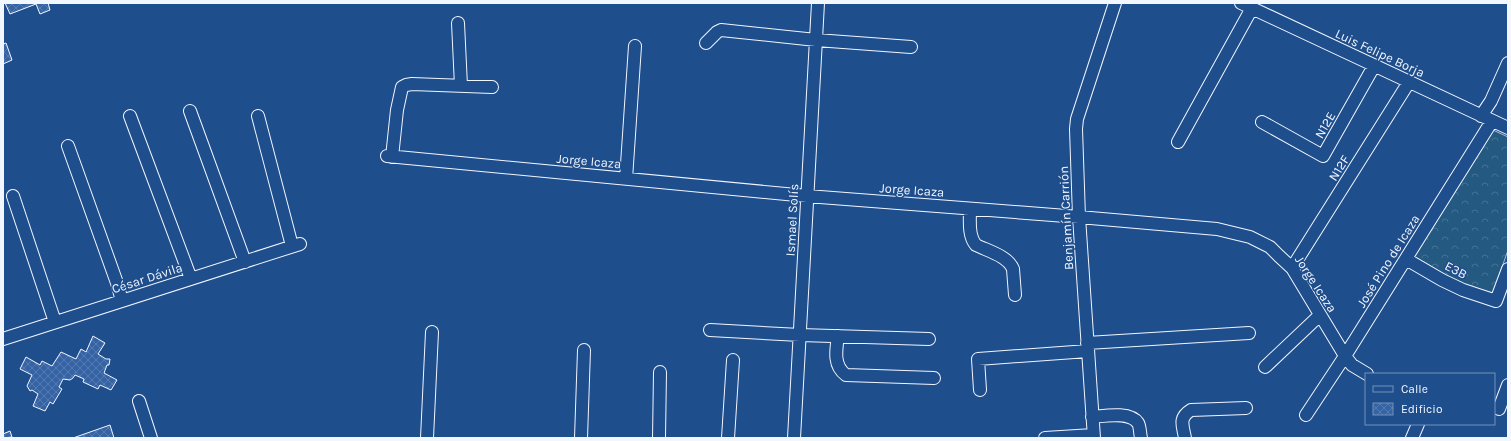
<svg xmlns="http://www.w3.org/2000/svg" width="1511" height="441" font-family="Karla,sans-serif">
	<style>
		.forest { fill: url(#forest-crowns); stroke: #a8bbd7 }
		.building { fill: url(#building-cross-hatch); stroke: #f2f6ff }
		.lines { fill: none; stroke-linecap: round; stroke-linejoin: round }
		.minor-casing { stroke: #f2f6ff; stroke-width: 14 }
		.minor { stroke: #1f4e8c; stroke-width: 12 }
		.labels { text-anchor: middle; dominant-baseline: central; stroke-width: 3; stroke-linejoin: round; paint-order: stroke }
		.street-label { font-size: 13px; fill: #f2f6ff; stroke: #1f4e8c }
	</style>
	<defs>
		<pattern id="forest-crowns" width="20" height="18" patternUnits="userSpaceOnUse"><rect width="20" height="18" fill="#245a82"/><path d="M2 6a3 3 0 1 1 6 0M12 15a3 3 0 1 1 6 0" fill="none" stroke="#447295"/></pattern>
		<pattern id="building-cross-hatch" width="8" height="8" patternUnits="userSpaceOnUse"><rect width="8" height="8" fill="#3563a3"/><path d="M0 0l8 8M0 8l8-8" fill="none" stroke="#537ab1"/></pattern>
	</defs>
	<rect width="100%" height="100%" fill="#1f4e8c"/>
	<path class="forest" d="M 1493,130 L 1508,137 L 1508,250 L 1493,293 L 1468,287 L 1442,274 L 1413,257 Z"/>
	<path class="building" d="M 5,3 L 48,3 L 50,10 L 40,14 L 36,4 L 10,14 Z
		M 6,43 L 12,60 L 3,64 L 3,44 Z
		M 93,336 L 105,343 L 98,354 L 106,359 L 110,359 L 109,365 L 107,365 L 104,373 L 117,380 L 111,390 L 100,385 L 98,389 L 83,382 L 84,379 L 75,375 L 73,378 L 70,380 L 63,379 L 59,387 L 62,389 L 53,404 L 50,402 L 45,411 L 33,406 L 38,394 L 32,390 L 30,391 L 27,386 L 32,375 L 20,369 L 26,357 L 40,365 L 42,361 L 52,366 L 61,352 L 76,359 L 81,349 L 86,352 Z
		M 110,425 L 114,438 L 73,438 Z
		M 10,431 L 12,437 L 3,438 L 3,434 Z"/>
	<g class="lines">
		<g class="minor-casing">
			<path id="minor" d="M 1241,3 L 1508,128
				M 458,23 L 461,86
				M 706,43 L 717,32 L 721,30 L 816,40 L 911,47
				M 190,111 L 245,262
				M 130,116 L 191,279
				M 258,116 L 292,246
				M 1481,116 L 1491,101 L 1508,63
				M 1262,122 L 1323,156 L 1374,66
				M 1178,142 L 1252,8
				M 68,146 L 117,283 L 122,301
				M 387,156 L 807,196 L 1079,217 L 1217,229 L 1250,237 L 1270,247 L 1279,256 L 1292,268 L 1345,356 L 1352,365 L 1367,374
				M 392,157 L 397,110 L 402,87 L 406,85 L 412,84 L 492,87
				M 626,179 L 635,46
				M 13,196 L 55,322
				M 970,209 C 970,220 968,236 976,245 C 988,251 1008,256 1013,269 L 1015,295
				M 1406,259 L 1442,280 L 1463,290 L 1496,301 L 1508,269
				M 1292,268 L 1409,82
				M 710,330 L 800,335 L 929,339
				M 838,336 C 836,350 833,366 846,375 L 934,378
				M 3,339 L 300,244
				M 1087,343 L 1249,333
				M 1265,367 L 1320,315
				M 980,390 L 978,359 L 1088,351
				M 139,401 L 151,438
				M 1499,409 L 1508,385
				M 1306,415 L 1345,356 L 1492,121
				M 1092,417 C 1104,416 1130,411 1138,423 C 1140,426 1140,434 1141,438
				M 427,438 L 432,332
				M 581,438 L 584,350
				M 659,438 L 660,372
				M 728,438 L 733,360
				M 794,438 L 818,3
				M 1045,438 L 1093,435
				M 1094,438 L 1079,217 L 1076,129 L 1077,119 L 1115,3
				M 1185,438 C 1183,426 1178,418 1191,410 L 1246,408
				M 1412,438 L 1418,424"/>
		</g>
		<use href="#minor" class="minor"/>
	</g>
	<g class="labels">
		<g class="street-label">
			<text transform="translate(1380 53) rotate(25)">Luis Felipe Borja</text>
			<text transform="translate(1325 125) rotate(-60)">N12E</text>
			<text transform="translate(589 161) rotate(5)">Jorge Icaza</text>
			<text transform="translate(1339 168) rotate(-58)">N12F</text>
			<text transform="translate(912 190) rotate(4)">Jorge Icaza</text>
			<text transform="translate(1066 218) rotate(-93)">Benjamín Carrión</text>
			<text transform="translate(792 220) rotate(-87)">Ismael Solís</text>
			<text transform="translate(1388 261) rotate(-58)">José Pino de Icaza</text>
			<text transform="translate(1456 270) rotate(27)">E3B</text>
			<text transform="translate(147 278) rotate(-18)">César Dávila</text>
			<text transform="translate(1316 284) rotate(57)">Jorge Icaza</text>
		</g>
	</g>
	<rect width="1511" height="441" fill="none" stroke="#f2f6ff" stroke-width="8"/>
	<rect x="1365" y="373" width="130" height="52" fill="#1f4e8c" stroke="#7391ba"/>
	<rect x="1373" y="386" width="20" height="6" fill="#1f4e8c" stroke="#7391ba"/>
	<text x="1401" y="393" font-size="12" fill="#f2f6ff">Calle</text>
	<rect x="1373" y="403" width="20" height="12" fill="url(#building-cross-hatch)" stroke="#7391ba"/>
	<text x="1401" y="413" font-size="12" fill="#f2f6ff">Edificio</text>
</svg>
